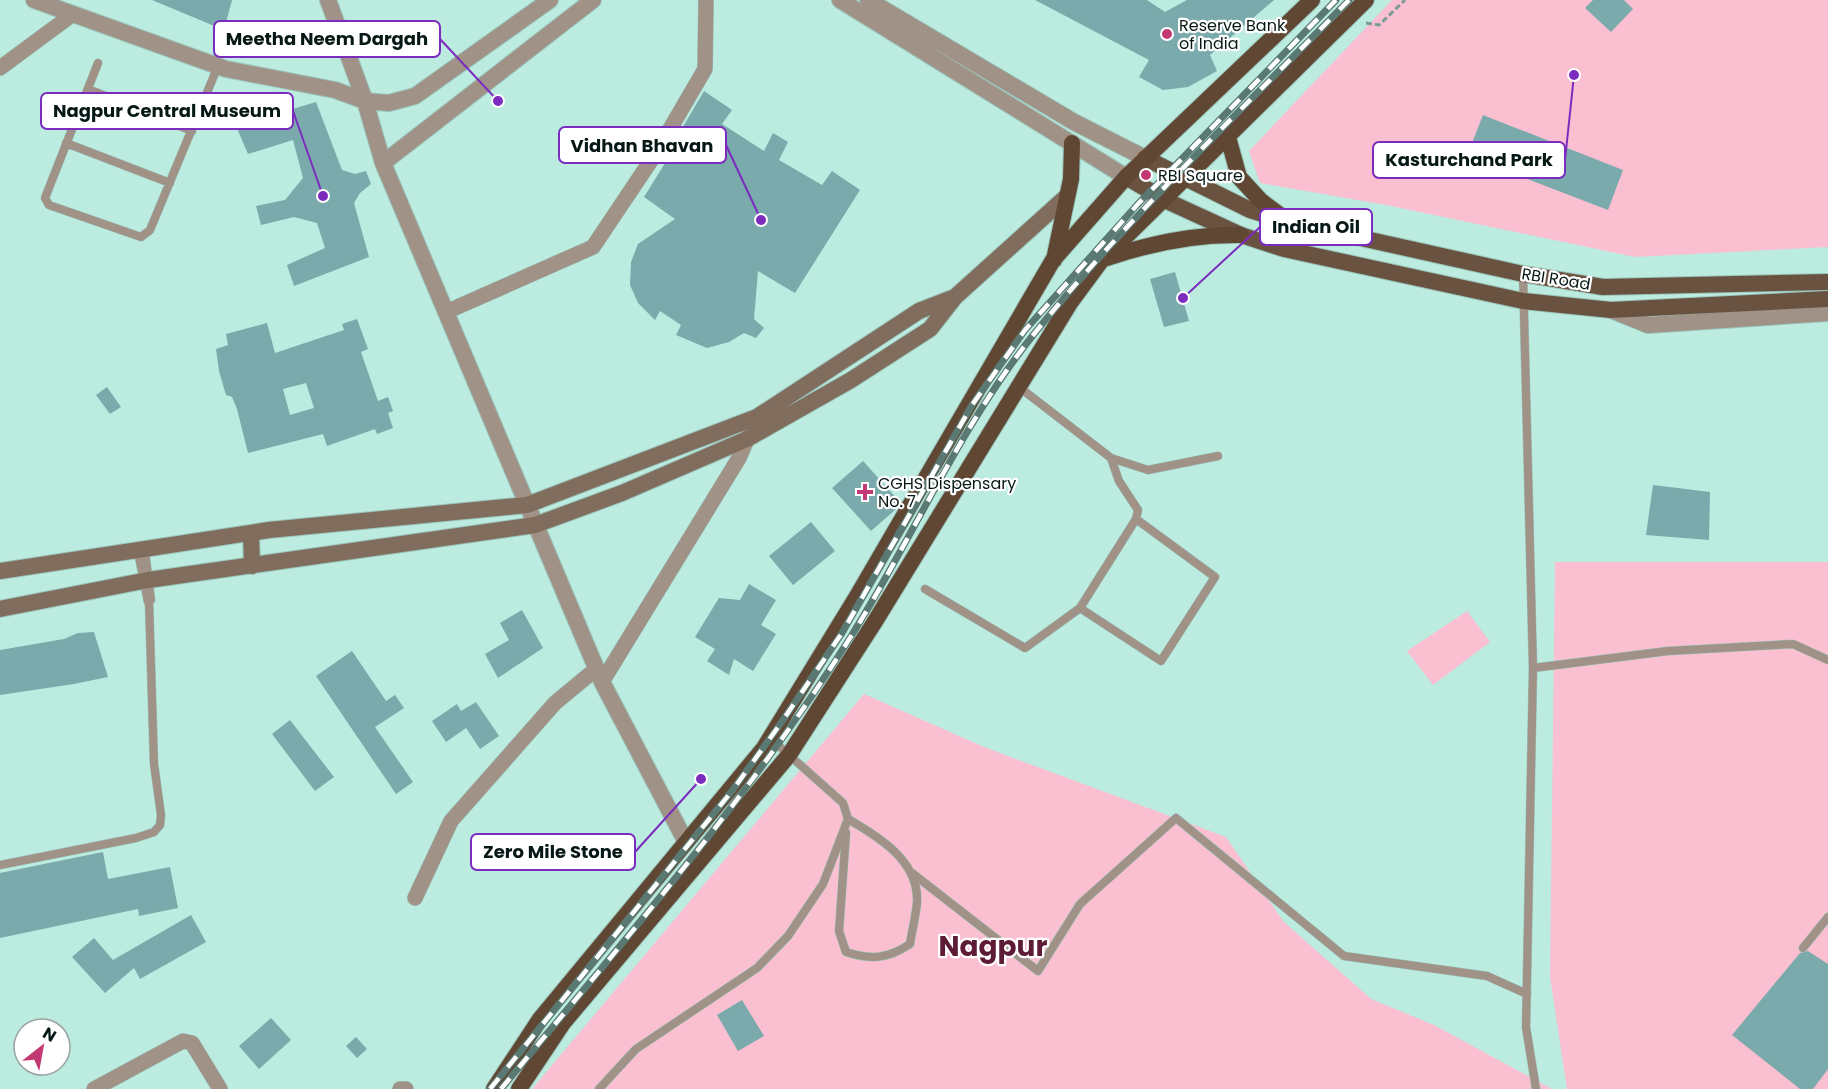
<svg xmlns="http://www.w3.org/2000/svg" width="1828" height="1089" font-family="Poppins,sans-serif">
	<style>
		.green { fill: #fabfd1 }
		.building { fill: #7aaaac; fill-rule: evenodd }
		.lines { fill: none; stroke-linecap: round; stroke-linejoin: round }
		.service-casing { stroke: #9bc5bb; stroke-width: 9 }
		.minor-casing { stroke: #9bc5bb; stroke-width: 16 }
		.tertiary-casing { stroke: #9bc5bb; stroke-width: 18 }
		.secondary-casing { stroke: #9bc5bb; stroke-width: 18 }
		.primary-casing { stroke: #9bc5bb; stroke-width: 18 }
		.trunk-casing { stroke: #9bc5bb; stroke-width: 18 }
		.path { stroke: #789c94; stroke-width: 3; stroke-dasharray: 6 3; stroke-linecap: butt }
		.service { stroke: #a09287; stroke-width: 8 }
		.minor { stroke: #a09287; stroke-width: 15 }
		.tertiary { stroke: #a09287; stroke-width: 16 }
		.secondary { stroke: #816d5d; stroke-width: 16 }
		.primary { stroke: #6a5240; stroke-width: 16 }
		.trunk { stroke: #604733; stroke-width: 16 }
		.rail-casing { stroke: #5a7973; stroke-width: 7 }
		.rail { stroke: #fff; stroke-width: 4.5; stroke-dasharray: 14; stroke-linecap: butt }
		.poi-dot { fill: #c33973; stroke: #fff; stroke-width: 2 }
		.labels { text-anchor: middle; dominant-baseline: central; stroke-width: 4.5; stroke-linejoin: round; paint-order: stroke }
		.poi-label { font-size: 16px; fill: #061815; stroke: #fff; text-anchor: start }
		.street-label { font-size: 16px; fill: #061815; stroke: #fff }
		.town-label { font-size: 28px; font-weight: bold; fill: #5d1b35; stroke: #fff }
		.leader { fill: none; stroke: #7b2cbf; stroke-width: 2 }
		.callout-dot { fill: #7b2cbf; stroke: #fff; stroke-width: 2 }
		.callout { fill: #fff; stroke: #7b2cbf; stroke-width: 2 }
		.callout-label { font-size: 18px; text-anchor: middle; font-weight: bold; fill: #061815 }
	</style>
	<rect width="100%" height="100%" fill="#bcebe0"/>
	<path class="green" d="M 1392,0 L 1828,0 L 1828,247 L 1635,257 L 1386,205 L 1260,183 L 1249,151 Z
		M 1555,562 L 1828,562 L 1828,1089 L 1567,1089 L 1550,977 Z
		M 1467,611 L 1490,642 L 1433,685 L 1407,651 Z
		M 864,694 L 984,747 L 1226,837 L 1283,921 L 1371,999 L 1434,1025 L 1552,1089 L 532,1089 Z"/>
	<path class="building" d="M 152,0 L 232,0 L 224,30 Z
		M 1035,0 L 1147,0 L 1165,12 L 1187,0 L 1274,0 L 1210,55 L 1217,71 L 1188,87 L 1163,90 L 1139,77 L 1149,60 Z
		M 1593,0 L 1624,0 L 1633,9 L 1611,32 L 1585,8 Z
		M 704,91 L 732,110 L 722,124 L 764,151 L 773,133 L 788,142 L 779,160 L 822,185 L 832,171 L 860,190 L 795,293 L 758,271 L 754,319 L 764,328 L 756,338 L 744,333 L 729,342 L 707,348 L 676,335 L 681,325 L 660,311 L 655,320 L 638,303 L 630,285 L 631,262 L 638,244 L 675,219 L 644,197 L 677,144 L 674,142 Z
		M 316,102 L 342,170 L 355,174 L 366,171 L 371,184 L 360,193 L 354,203 L 369,257 L 294,286 L 287,265 L 325,248 L 317,223 L 294,217 L 261,225 L 256,206 L 285,200 L 303,178 L 293,140 L 248,154 L 236,126 Z
		M 1483,115 L 1623,170 L 1608,210 L 1467,156 Z
		M 1175,272 L 1189,321 L 1164,327 L 1150,279 Z
		M 357,319 L 368,349 L 361,352 L 378,401 L 388,397 L 393,411 L 388,413 L 393,428 L 377,434 L 375,429 L 327,446 L 323,434 L 248,453 L 237,409 L 232,397 L 226,395 L 219,371 L 216,349 L 228,345 L 226,334 L 267,323 L 275,353 L 344,330 L 342,324 ZM 306,383 L 314,408 L 290,415 L 283,389 Z
		M 107,387 L 121,407 L 110,414 L 96,395 Z
		M 863,461 L 900,502 L 895,510 L 871,531 L 832,488 Z
		M 1653,485 L 1710,492 L 1709,540 L 1646,535 Z
		M 811,522 L 835,551 L 793,585 L 769,556 Z
		M 749,584 L 776,600 L 761,625 L 776,634 L 753,671 L 734,659 L 729,675 L 707,661 L 715,649 L 695,637 L 719,598 L 740,600 Z
		M 522,610 L 543,648 L 498,678 L 485,654 L 509,640 L 500,623 Z
		M 94,632 L 108,677 L 74,684 L 0,695 L 0,650 L 64,639 L 78,633 Z
		M 352,651 L 386,701 L 395,695 L 404,708 L 375,727 L 413,782 L 396,794 L 316,676 Z
		M 476,702 L 499,736 L 480,749 L 466,728 L 446,742 L 432,721 L 457,704 L 461,711 Z
		M 290,720 L 334,777 L 315,791 L 272,734 Z
		M 103,852 L 108,879 L 170,867 L 178,908 L 139,916 L 138,909 L 0,938 L 0,873 Z
		M 191,915 L 206,942 L 140,979 L 134,968 L 105,993 L 72,957 L 94,938 L 113,960 Z
		M 1808,951 L 1828,964 L 1828,1069 L 1813,1089 L 1800,1089 L 1732,1035 L 1800,953 Z
		M 742,1000 L 764,1036 L 738,1051 L 717,1015 Z
		M 271,1018 L 291,1040 L 259,1069 L 239,1046 Z
		M 356,1037 L 367,1049 L 357,1058 L 346,1046 Z"/>
	<g class="lines">
		<g class="service-casing">
			<path id="service" d="M 98,63 L 45,198 L 49,205 L 141,237 L 150,230 L 218,66
				M 88,89 L 192,131
				M 66,143 L 170,183
				M 1523,274 L 1533,668 L 1526,1027 L 1536,1089
				M 1019,387 L 1111,458 L 1148,470 L 1218,456
				M 1111,458 L 1119,481 L 1138,510 L 1136,519 L 1080,608 L 1161,661 L 1215,577 L 1136,519
				M 138,552 L 148,602 L 151,600 L 145,551
				M 925,589 L 1025,648 L 1080,608
				M 1533,668 L 1668,651 L 1793,644 L 1828,660
				M 846,833 L 839,931 L 846,952 C 870,960 888,959 910,944 C 912,930 916,916 917,902 C 919,861 879,837 848,819
				M 0,865 L 136,838 L 154,832 L 160,825 L 161,815 L 154,764 L 149,601
				M 912,873 L 1038,971 L 1080,904 L 1176,818 L 1344,956 L 1487,976 L 1527,994
				M 1803,948 L 1828,917
				M 599,1089 L 636,1049 L 757,968 L 788,936 L 823,884 L 848,819 L 843,803 L 770,738"/>
		</g>
		<g class="minor-casing">
			<path id="minor" d="M 0,68 L 73,14
				M 446,312 L 593,247 L 656,153 L 705,69 L 706,0
				M 602,682 L 739,458 L 750,433
				M 415,898 L 451,821 L 555,703 L 596,669
				M 94,1089 L 183,1041 L 192,1043 L 220,1089
				M 400,1089 L 406,1089"/>
		</g>
		<g class="tertiary-casing">
			<path id="tertiary" d="M 34,0 L 226,69 L 335,90 L 365,101 L 389,103 L 415,96 L 550,0
				M 328,0 L 365,101 L 383,163 L 602,682 L 686,842
				M 840,0 L 1126,177
				M 868,0 L 1074,122 L 1145,158
				M 383,163 L 593,0
				M 1611,310 L 1648,325 L 1828,313"/>
		</g>
		<g class="secondary-casing">
			<path id="secondary" d="M 251,533 L 252,566
				M 0,571 L 269,530 L 527,505 L 757,417 L 919,311 L 955,297
				M 0,609 L 148,580 L 535,525 L 622,493 L 747,439 L 851,380 L 930,329 L 955,297 L 1066,197"/>
		</g>
		<g class="primary-casing">
			<path id="primary" d="M 1145,158 L 1250,210 L 1289,222 L 1523,274 L 1603,287 L 1828,282
				M 1126,177 L 1169,202 L 1241,235 L 1284,249 L 1523,301 L 1611,310 L 1828,299"/>
		</g>
		<g class="trunk-casing">
			<path id="trunk" d="M 1228,137 L 1239,177 L 1261,201 L 1289,222
				M 1107,258 C 1151,243 1194,234 1241,235
				M 1054,260 L 1071,179 L 1072,143
				M 494,1089 L 540,1019 L 764,748 L 856,598 L 1053,260 L 1126,177 L 1312,0
				M 519,1089 L 563,1023 L 789,755 L 874,623 L 1070,303 L 1101,261 L 1366,0"/>
		</g>
		<path class="path" d="M 1366,23 L 1379,25 L 1405,0"/>
		<use href="#service" class="service"/>
		<use href="#minor" class="minor"/>
		<use href="#tertiary" class="tertiary"/>
		<use href="#secondary" class="secondary"/>
		<use href="#primary" class="primary"/>
		<use href="#trunk" class="trunk"/>
		<g class="rail-casing">
			<path id="rail" d="M 490,1089 L 732,791 L 781,723 L 842,633 L 972,405 L 1025,330 L 1137,205 L 1336,0
				M 501,1089 C 622,943 749,798 850,638 C 913,538 960,426 1034,334 C 1130,215 1243,109 1349,0"/>
		</g>
		<use href="#rail" class="rail"/>
	</g>
	<g class="poi-dot">
		<circle cx="1167" cy="34" r="6"/>
		<circle cx="1146" cy="175" r="6"/>
		<path d="M862 483h6v6h6v6h-6v6h-6v-6h-6v-6h6z"/>
	</g>
	<g class="labels">
		<g class="poi-label">
			<text x="1179" y="25">Reserve Bank<tspan x="1179" dy="18">of India</tspan></text>
			<text x="1158" y="175">RBI Square</text>
			<text x="878" y="483">CGHS Dispensary<tspan x="878" dy="18">No. 7</tspan></text>
		</g>
		<g class="street-label">
			<text transform="translate(1556 279) rotate(9)">RBI Road</text>
		</g>
		<g class="town-label">
			<text x="993" y="946">Nagpur</text>
		</g>
	</g>
	<path class="leader" d="M498 101L440 39M323 196L293 111M761 220L726 145M1574 75L1565 160M1183 298L1260 227M701 779L635 852"/>
	<g class="callout-dot">
		<circle cx="498" cy="101" r="6"/>
		<circle cx="323" cy="196" r="6"/>
		<circle cx="761" cy="220" r="6"/>
		<circle cx="1574" cy="75" r="6"/>
		<circle cx="1183" cy="298" r="6"/>
		<circle cx="701" cy="779" r="6"/>
	</g>
	<g class="callout">
		<rect x="214" y="21" width="226" height="36" rx="6"/>
		<rect x="41" y="93" width="252" height="36" rx="6"/>
		<rect x="559" y="127" width="167" height="36" rx="6"/>
		<rect x="1373" y="142" width="192" height="36" rx="6"/>
		<rect x="1260" y="209" width="112" height="36" rx="6"/>
		<rect x="471" y="834" width="164" height="36" rx="6"/>
	</g>
	<g class="callout-label">
		<text x="327" y="45">Meetha Neem Dargah</text>
		<text x="167" y="117">Nagpur Central Museum</text>
		<text x="642" y="152">Vidhan Bhavan</text>
		<text x="1469" y="166">Kasturchand Park</text>
		<text x="1316" y="233">Indian Oil</text>
		<text x="553" y="858">Zero Mile Stone</text>
	</g>
	<g transform="translate(42 1047) rotate(31)"><circle r="28" fill="#ffffff" stroke="#9ba3a1" stroke-width="1.5"/>
	<path d="M0-4.5L10 22L0 15L-10 22Z" fill="#c33973"/>
	<text y="-9" font-size="16" font-weight="bold" text-anchor="middle" fill="#061815">N</text>
	</g>
</svg>
